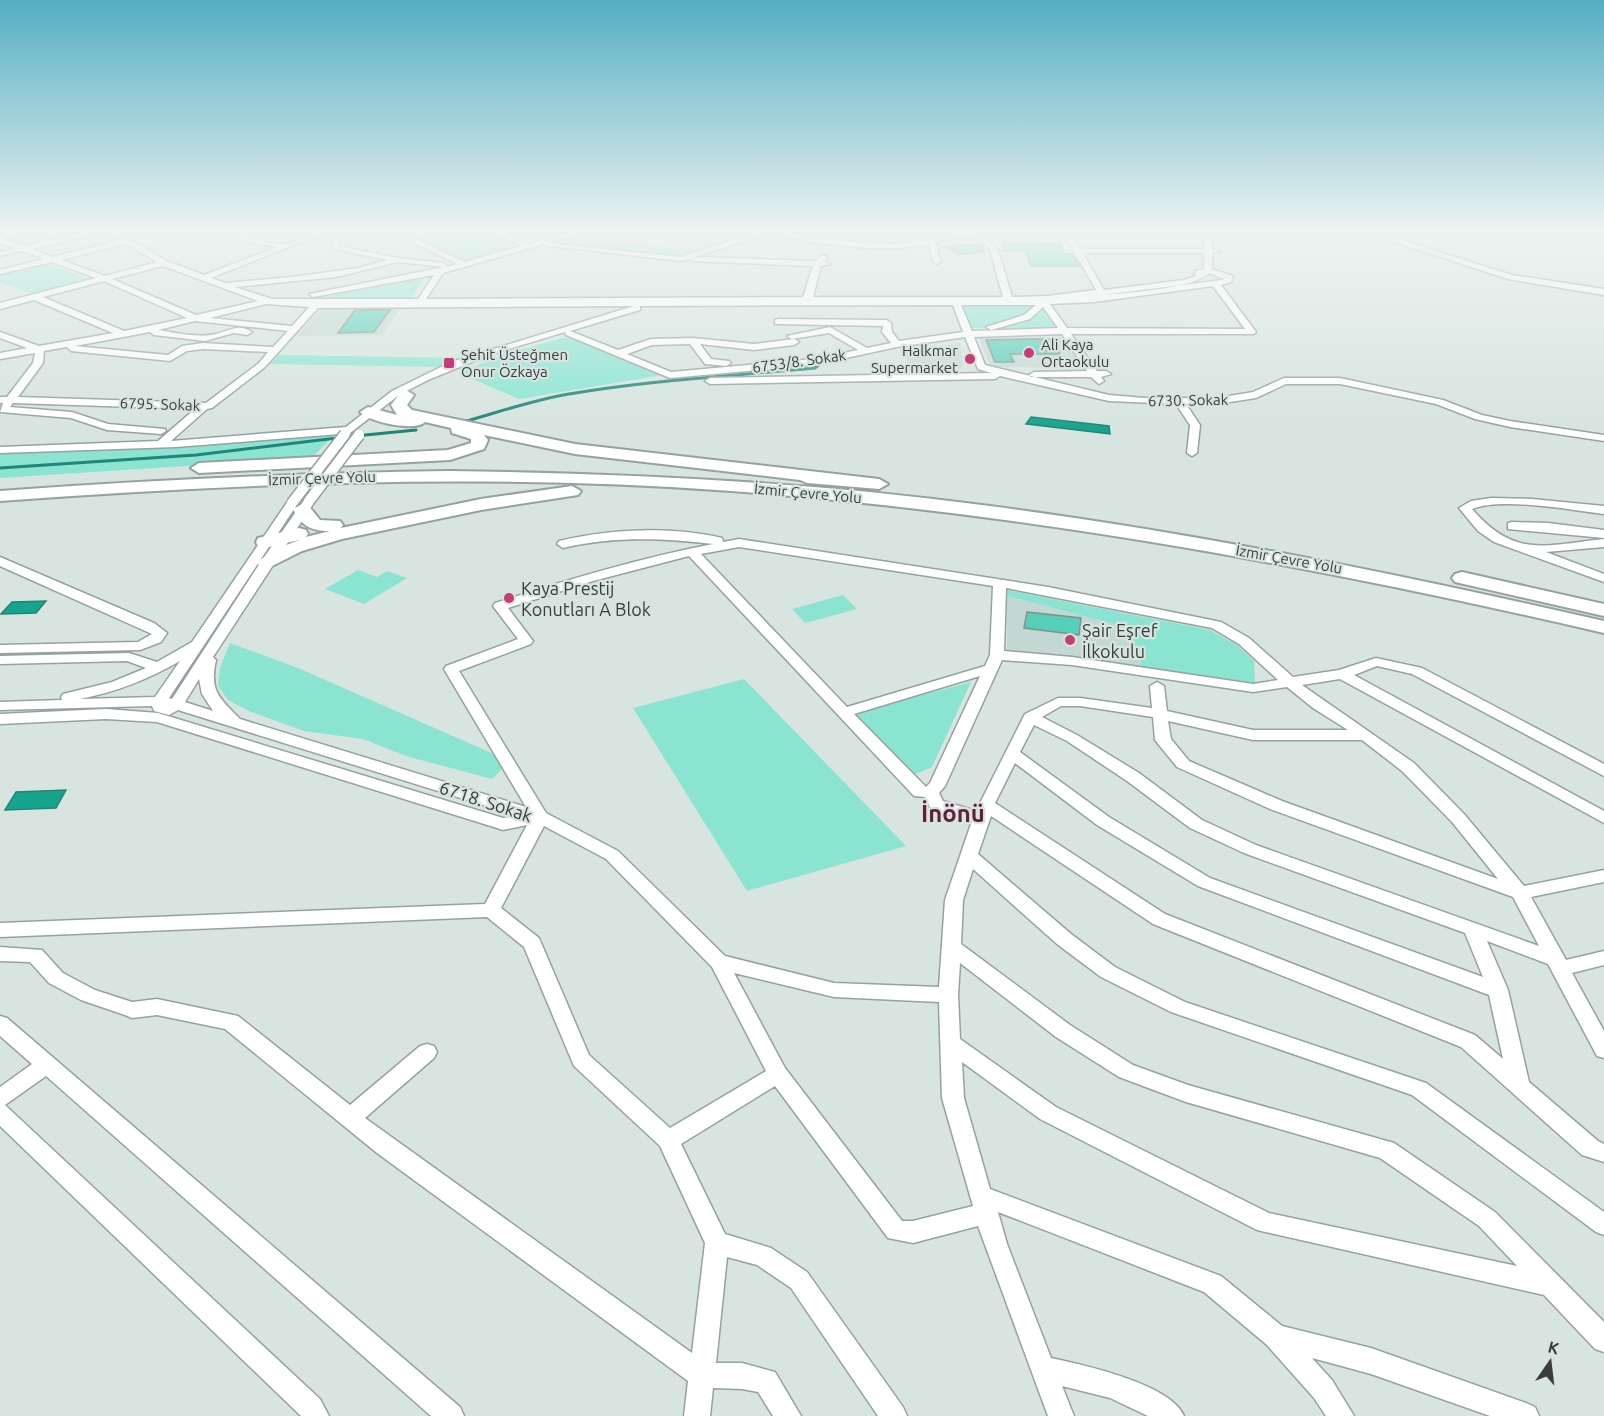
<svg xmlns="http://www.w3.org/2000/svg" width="1604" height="1416" font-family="Ubuntu,sans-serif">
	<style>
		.built { fill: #c3d8d3 }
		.green { fill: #8be4d1 }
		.water { fill: #17a48f; stroke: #218576; stroke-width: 1.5 }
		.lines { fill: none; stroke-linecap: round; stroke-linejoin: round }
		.stream-far1 { stroke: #218576; stroke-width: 2 }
		.stream { stroke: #218576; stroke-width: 3 }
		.building { fill: #55cfb8; stroke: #848f8c; stroke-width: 1.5 }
		.minor-casing { stroke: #96a29f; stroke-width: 3 }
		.highway-casing { stroke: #96a29f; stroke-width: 4 }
		.minor { fill: #fff; fill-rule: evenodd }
		.highway { fill: #fff; fill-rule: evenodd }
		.minor-bridge-casing { stroke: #96a29f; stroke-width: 13; stroke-linecap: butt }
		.minor-bridge { stroke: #fff; stroke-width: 10 }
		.poi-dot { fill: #c53c76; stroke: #d7e4e0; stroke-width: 2 }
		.labels { text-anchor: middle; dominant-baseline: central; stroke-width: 4.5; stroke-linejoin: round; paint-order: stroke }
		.far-poi-label { font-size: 15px; fill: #393e3d; stroke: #d7e4e0; text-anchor: start }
		.far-street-label { font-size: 15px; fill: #393e3d; stroke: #d7e4e0 }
		.poi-label { font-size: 18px; fill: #393e3d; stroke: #d7e4e0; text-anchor: start }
		.street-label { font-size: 18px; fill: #393e3d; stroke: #d7e4e0 }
		.district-label { font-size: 24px; font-weight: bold; fill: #621f3a; stroke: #d7e4e0 }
	</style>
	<rect width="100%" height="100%" fill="#d7e4e0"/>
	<path class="built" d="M 323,307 L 401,307 L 382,335 L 296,336 Z
		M 1061,337 L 1086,368 L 991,367 L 979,338 Z
		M 960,343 L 963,367 L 956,370 L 908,370 L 906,353 Z
		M 1007,596 L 1129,628 L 1142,667 L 1090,658 L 1007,651 Z"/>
	<path class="green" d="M 396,229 L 488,229 L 518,244 L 462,261 Z
		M 566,237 L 695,250 L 672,257 L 544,243 Z
		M 44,262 L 92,280 L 36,295 L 0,283 L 0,273 Z
		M 425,277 L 411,298 L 315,299 Z
		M 1040,303 L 1055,328 L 968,328 L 962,304 Z
		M 562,338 L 573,338 L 663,375 L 519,399 L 458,373 L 509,353 Z
		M 279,355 L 462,358 L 438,367 L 270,364 Z
		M 336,434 L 311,458 L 0,478 L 0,451 L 163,447 Z
		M 358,570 L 377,577 L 387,571 L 407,578 L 364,604 L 325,589 Z
		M 1007,590 L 1210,630 L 1237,645 L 1254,661 L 1255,685 L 1142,667 L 1129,628 L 1007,596 Z
		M 843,595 L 857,609 L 805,623 L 792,609 Z
		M 230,643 L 298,668 L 496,755 L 502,769 L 492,779 L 406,756 L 363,739 L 304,731 L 251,712 L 228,700 L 218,686 L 220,668 Z
		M 744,679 L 906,846 L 747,891 L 633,708 Z
		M 971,682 L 932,767 L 911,776 L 851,714 Z"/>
	<path class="water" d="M 1031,417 L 1109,426 L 1110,434 L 1026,424 Z
		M 46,601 L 36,613 L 1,614 L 12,602 Z
		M 66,790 L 56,808 L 5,810 L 16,792 Z"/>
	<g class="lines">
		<path class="stream-far1" d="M 818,365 L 823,361"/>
		<path class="stream" d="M 463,422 C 499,412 533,400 569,394 C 650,380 733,376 815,368 L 820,364
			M 345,437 L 416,430
			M 0,468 L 196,455 L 337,438"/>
	</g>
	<path class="building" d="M 1002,242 L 1061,244 L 1063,254 L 1072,254 L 1080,266 L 1031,266 L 1025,251 L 1004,251 Z
		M 983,245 L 984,251 L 960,255 L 944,247 Z
		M 355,310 L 390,310 L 374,332 L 338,333 Z
		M 1032,339 L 1052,339 L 1060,354 L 1010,354 L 1014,362 L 995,362 L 986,340 Z
		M 1027,612 L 1081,618 L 1079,635 L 1024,628 Z"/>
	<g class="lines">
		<g class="minor-casing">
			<path id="minor" d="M 23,229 L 37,229 L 3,239 L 24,246 L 100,229 L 112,229 L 167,261 L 204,275 L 277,247 L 239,240 L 219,229 C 240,229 262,246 285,244 C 296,242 310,233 321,230 L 325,232 L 322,234 L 338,237 L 340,246 L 398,258 L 444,263 L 447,267 L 457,264 L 386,229 L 396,229 L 464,262 L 521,246 L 489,229 L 499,229 L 529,244 L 580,229 L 593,229 L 548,243 L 680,257 L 760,231 L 758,229 L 773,229 L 839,241 L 895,244 L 922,241 L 963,229 L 974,229 L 936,243 L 941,262 L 937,264 L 933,262 L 929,245 L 895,248 L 867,248 L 812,242 L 769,233 L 695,257 L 815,261 L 821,256 L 827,256 L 825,262 L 831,264 L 821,266 L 813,297 L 1003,297 L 990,250 L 985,243 L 954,244 L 950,242 L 954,240 L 987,239 L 998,250 L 1012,297 L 1048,296 L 1096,290 L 1061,229 L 1069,229 L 1080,249 L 1204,249 L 1204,242 L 1194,229 L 1201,229 L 1212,242 L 1212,249 L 1220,251 L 1212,253 L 1212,269 L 1233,276 L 1231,282 L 1221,285 L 1256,332 L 1254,334 L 1071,334 L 1097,371 L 1106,371 L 1111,374 L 1101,377 L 1104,381 L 1099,384 L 1091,377 L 1031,377 L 1029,375 L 1034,372 L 1087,371 L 1062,334 L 974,337 L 985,365 L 1109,395 L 1145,398 L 1217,398 L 1253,392 L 1284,378 L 1340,378 L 1443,400 L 1482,415 L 1510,421 L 1604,435 L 1604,441 L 1510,427 L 1475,419 L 1436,404 L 1340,384 L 1286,384 L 1256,398 L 1217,404 L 1186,404 L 1200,425 L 1197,453 L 1192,456 L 1187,453 L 1190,425 L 1176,404 L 1109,401 L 1000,376 L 995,379 L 710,384 L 705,381 L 710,378 L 991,373 L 978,369 L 965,337 L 897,347 L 813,365 L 670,378 L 566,335 L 565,332 L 489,355 L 428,380 L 399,395 L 345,437 L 340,434 L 176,447 L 0,453 L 0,447 L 158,441 L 195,409 L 13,403 L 10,407 L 72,412 L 108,424 L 165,429 L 166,431 L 161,434 L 107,430 L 71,418 L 0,412 L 3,403 L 0,403 L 0,397 L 7,397 L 33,363 L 35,353 L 0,359 L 0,353 L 27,348 L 0,338 L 0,332 L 39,346 L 113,333 L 34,300 L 0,309 L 0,303 L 96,278 L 52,262 L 0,274 L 0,270 L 44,259 L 23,251 L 0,256 L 0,252 L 15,248 L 0,243 L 0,235 ZM 106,232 L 120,240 L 53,257 L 32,249 ZM 314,237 L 331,241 L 333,249 L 388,260 L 358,268 L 292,277 L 225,283 L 211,278 ZM 126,244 L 157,262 L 105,276 L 61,260 ZM 541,245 L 680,261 L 689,259 L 693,261 L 813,266 L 803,297 L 426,299 L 443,273 ZM 1083,253 L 1204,253 L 1204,269 L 1195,271 L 1196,276 L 1184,280 L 1104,290 ZM 398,262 L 444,267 L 309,294 L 313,297 L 434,275 L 418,299 L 272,299 L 235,287 L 336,277 ZM 163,266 L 258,301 L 196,315 L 112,279 ZM 1209,273 L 1224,279 L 1222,280 L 1094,296 L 1085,297 C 1114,293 1190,291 1209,273 ZM 104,281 L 187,318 L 124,331 L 43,297 ZM 1213,286 L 1245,329 L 1067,328 L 1050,304 L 1094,302 ZM 266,304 L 309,307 L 292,326 L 210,318 ZM 953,305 L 963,332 L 899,341 L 892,332 L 891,323 L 887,320 L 778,319 L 775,320 L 775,324 L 883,326 L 882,332 L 891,343 L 867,348 L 830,327 L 787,336 L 792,339 L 829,333 L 858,350 L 813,359 L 671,372 L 627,354 L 652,345 L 690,344 L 705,364 L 726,366 L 731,363 L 729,361 L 711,359 L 700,344 L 754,350 L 794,345 L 799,342 L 794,339 L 754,344 L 693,338 L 651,339 L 618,350 L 570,331 L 633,312 L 640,310 L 640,306 ZM 961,305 L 1036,305 L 1024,315 L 986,327 L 991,330 L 1030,319 L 1043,307 L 1058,328 L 972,331 ZM 634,306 L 451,362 L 392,391 L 346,427 L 171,441 L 207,409 L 212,408 L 265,367 L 318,308 ZM 195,321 L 288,331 L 273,347 L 203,343 L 182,346 L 168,355 L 75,346 L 150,332 L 154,335 L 205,341 L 234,333 L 247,335 L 252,332 C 238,323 229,331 216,334 C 197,338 177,333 158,330 ZM 67,347 L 71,351 L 170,361 L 187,351 L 203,349 L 268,352 L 259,363 L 206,403 L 18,397 L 43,363 L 44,351 Z
				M 988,229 L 1045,229 L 1011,235 Z
				M 1354,229 L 1366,229 L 1512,275 L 1604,289 L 1604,295 L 1508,279 Z
				M 309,497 L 315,501 L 213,657 L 216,660 C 209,692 220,698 240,719 L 526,807 L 444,669 L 446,666 L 518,639 L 493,606 L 495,603 C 567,580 640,558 713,544 C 662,538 613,536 563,548 L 557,544 L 559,541 C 610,529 670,526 722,538 L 723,542 L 739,539 L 1048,587 L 1221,622 L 1249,638 L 1293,677 L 1339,670 L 1376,658 L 1422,668 L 1604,764 L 1604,776 L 1412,674 L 1377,666 L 1354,675 L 1604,811 L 1604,823 L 1340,679 L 1302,685 L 1414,763 L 1464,814 L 1524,886 L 1604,870 L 1604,882 L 1531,897 L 1566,960 L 1604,951 L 1604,965 L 1572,973 L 1604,1031 L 1604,1058 L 1597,1056 L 1548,964 L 1487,941 L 1508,990 L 1529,1082 L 1598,1141 L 1604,1144 L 1604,1162 L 1582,1155 L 1461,1047 L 1153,924 L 991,816 L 978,854 L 1071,934 L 1115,967 L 1185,1002 L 1426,1083 L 1604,1212 L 1604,1235 L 1596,1232 L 1412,1095 L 1171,1012 L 1101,977 L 1057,944 L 973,869 L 963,900 L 961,944 L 1070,1025 L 1133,1065 L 1188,1085 L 1394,1143 L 1495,1212 L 1604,1322 L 1604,1352 L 1595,1349 L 1544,1295 L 1257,1230 L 1040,1119 L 962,1062 L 964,1098 L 990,1189 L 1221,1276 L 1282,1326 L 1371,1348 L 1526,1403 L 1535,1407 L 1539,1416 L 1490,1416 L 1371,1374 L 1312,1358 L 1332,1380 L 1354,1416 L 1326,1416 L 1314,1398 L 1267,1345 L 1204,1292 L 998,1212 L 1007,1244 L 1051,1358 C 1084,1365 1171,1384 1184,1416 L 1148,1416 L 1110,1398 L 1062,1386 L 1074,1416 L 1048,1416 L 978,1226 L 913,1243 L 888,1238 L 775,1086 L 681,1144 L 725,1234 L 771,1248 L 807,1272 L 903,1407 L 907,1416 L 878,1416 L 791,1288 L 757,1265 L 727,1257 L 716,1363 L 742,1363 L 775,1372 L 801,1416 L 773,1416 L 758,1392 L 742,1389 L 713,1388 L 710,1416 L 684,1416 L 688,1381 L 377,1153 L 225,1029 L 157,1015 L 132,1018 L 125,1015 L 81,1000 L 49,983 L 30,962 L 0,961 L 0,947 L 42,950 L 63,973 L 95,990 L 132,1002 L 157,999 L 238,1016 L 350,1105 L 420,1046 L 427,1044 L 434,1046 L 437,1052 L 434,1058 L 365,1118 L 692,1353 L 705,1243 L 660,1146 L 574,1066 L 524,947 L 487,917 L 0,937 L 0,923 L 485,904 L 527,825 L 503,830 L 497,828 L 157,722 L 106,719 L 0,724 L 0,714 L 106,709 L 158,713 L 503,818 L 518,816 L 178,710 L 169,715 L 154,711 L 152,706 L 0,710 L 0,702 L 62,700 L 61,697 L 63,694 L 112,682 L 146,668 L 127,661 L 0,664 L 0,656 L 129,653 L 157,662 L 192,642 L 288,501 L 296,501 L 298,503 L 169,698 L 172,699 L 260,563 L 305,499 ZM 739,547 L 993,586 L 990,655 L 985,666 L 847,707 L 701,554 ZM 689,556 L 914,796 L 925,797 L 931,809 L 972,821 L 945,900 L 939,987 L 834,983 L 725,956 L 618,851 L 546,813 L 459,671 L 531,644 L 533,641 L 508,608 L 593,581 ZM 1006,588 L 1212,628 L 1239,644 L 1278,680 L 1253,684 L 1072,657 L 1004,651 ZM 1002,660 L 1072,665 L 1253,692 L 1287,687 L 1313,708 L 1348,730 L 1253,730 L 1167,711 L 1164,686 L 1157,682 L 1150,686 L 1152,708 L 1080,698 L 1058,698 L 1025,714 L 976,811 L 943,801 L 939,793 L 945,786 ZM 180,661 L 155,697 L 80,699 C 116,692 149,679 180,661 ZM 980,676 L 930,783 L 926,787 L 854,714 ZM 199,679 L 202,694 L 213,711 L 185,702 ZM 1061,706 L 1080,706 L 1153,717 L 1155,740 L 1177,767 L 1270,809 L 1513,897 L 1539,946 L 1256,845 L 1202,820 L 1139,773 L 1077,735 L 1042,717 ZM 1168,721 L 1253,740 L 1362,740 L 1402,771 L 1452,822 L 1498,879 L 1282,801 L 1189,761 L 1171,739 ZM 1034,725 L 1067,741 L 1127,781 L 1190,828 L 1244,853 L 1465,933 L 1483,977 L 1210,878 L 1109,817 L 1020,752 ZM 1015,763 L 1097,825 L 1198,886 L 1489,995 L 1503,1059 L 1475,1035 L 1165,914 L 995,803 ZM 544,826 L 606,859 L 712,967 L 766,1071 L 670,1128 L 589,1055 L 539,938 L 501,908 ZM 960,963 L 1056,1037 L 1119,1077 L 1186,1102 L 1380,1158 L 1479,1226 L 1517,1266 L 1269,1213 L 1056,1107 L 960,1039 L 958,995 ZM 734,973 L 834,997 L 939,1002 L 942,1098 L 973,1206 L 913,1221 L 902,1221 L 785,1068 Z
				M 1491,498 L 1532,499 L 1604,506 L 1604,514 C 1571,510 1502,497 1472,509 C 1515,559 1546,545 1604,539 L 1604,547 L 1546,552 L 1604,574 L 1604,582 L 1494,542 L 1478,531 L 1459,508 L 1471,501 Z
				M 1512,522 L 1548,523 L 1604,530 L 1604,538 L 1508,529 L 1508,523 Z
				M 0,557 L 154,623 L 167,633 L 161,642 L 140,650 L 0,653 L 0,645 L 138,642 L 152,634 L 0,566 Z
				M 0,1016 L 7,1018 L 460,1407 L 464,1416 L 431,1416 L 46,1076 L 5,1105 L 320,1399 L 329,1416 L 301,1416 L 0,1126 L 0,1087 L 32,1064 L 0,1036 Z"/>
		</g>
		<g class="highway-casing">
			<path id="highway" d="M 406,390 L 414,395 L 407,405 L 412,410 L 575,444 L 879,479 L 888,484 L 879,489 L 807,483 L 800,480 L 575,454 L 484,435 L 488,440 L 484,449 L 450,460 L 199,473 L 191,468 L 199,463 L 448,450 L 471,443 L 471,439 L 452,433 L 451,428 L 425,422 C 415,432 369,422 360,412 L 368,407 L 397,415 L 391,405 L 401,392 Z
				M 450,471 C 628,473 806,482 982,505 C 1192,532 1398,574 1604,621 L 1604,633 C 1316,566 1026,513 731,491 C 487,473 243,483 0,501 L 0,491 C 150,480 300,473 450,471 Z
				M 572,486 L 581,491 L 578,495 L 481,510 L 342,539 L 302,551 L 266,569 L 256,563 L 274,550 L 299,540 L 265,548 L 258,546 L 256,542 L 258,538 L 299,528 L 306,530 L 308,534 L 306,537 L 330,531 C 311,531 301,526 293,509 L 302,504 L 308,505 L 320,520 L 340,521 L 343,525 L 341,528 L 481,499 Z
				M 1462,572 L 1604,604 L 1604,616 L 1455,582 L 1452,578 L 1455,574 Z"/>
		</g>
		<use href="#minor" class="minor"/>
		<use href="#highway" class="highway"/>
		<g class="minor-bridge-casing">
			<path id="minor-bridge" d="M 309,501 L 359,435
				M 292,503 L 345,434"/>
		</g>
		<use href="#minor-bridge" class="minor-bridge"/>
	</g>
	<linearGradient id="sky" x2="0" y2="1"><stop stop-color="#54aec4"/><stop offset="0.54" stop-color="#edf3f1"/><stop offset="1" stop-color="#edf3f1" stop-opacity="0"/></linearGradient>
	<rect width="1604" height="428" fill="url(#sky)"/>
	<g class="poi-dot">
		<circle cx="1029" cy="353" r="6"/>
		<circle cx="970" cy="359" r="6"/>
		<rect x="443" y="357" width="12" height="12" rx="3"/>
		<circle cx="509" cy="598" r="6"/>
		<circle cx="1070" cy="640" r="6"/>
	</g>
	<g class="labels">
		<g class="far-poi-label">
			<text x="1041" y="344">Ali Kaya<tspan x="1041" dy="17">Ortaokulu</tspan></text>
			<text x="958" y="350" text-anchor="end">Halkmar<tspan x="958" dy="17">Supermarket</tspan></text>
			<text x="461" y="354">Şehit Üsteğmen<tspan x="461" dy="17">Onur Özkaya</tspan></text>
		</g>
		<g class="far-street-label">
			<text transform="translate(799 361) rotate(-8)">6753/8. Sokak</text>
			<text transform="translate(1188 400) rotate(-1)">6730. Sokak</text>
			<text transform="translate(160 404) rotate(2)">6795. Sokak</text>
			<text transform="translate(322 478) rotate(-2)">İzmir Çevre Yolu</text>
			<text transform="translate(808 493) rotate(5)">İzmir Çevre Yolu</text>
			<text transform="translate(1289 559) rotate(10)">İzmir Çevre Yolu</text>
		</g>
		<g class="poi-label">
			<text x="521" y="588">Kaya Prestij<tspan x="521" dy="21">Konutları A Blok</tspan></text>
			<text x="1082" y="630">Şair Eşref<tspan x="1082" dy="21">İlkokulu</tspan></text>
		</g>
		<g class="street-label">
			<text transform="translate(486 801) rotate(18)">6718. Sokak</text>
		</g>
		<g class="district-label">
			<text x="953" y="813">İnönü</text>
		</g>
	</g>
	<g transform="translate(1550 1362) rotate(14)" stroke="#d7e4e0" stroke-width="4.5" paint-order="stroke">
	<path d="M0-4.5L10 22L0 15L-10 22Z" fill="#393e3d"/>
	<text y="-9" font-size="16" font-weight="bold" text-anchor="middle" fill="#393e3d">K</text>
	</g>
</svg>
